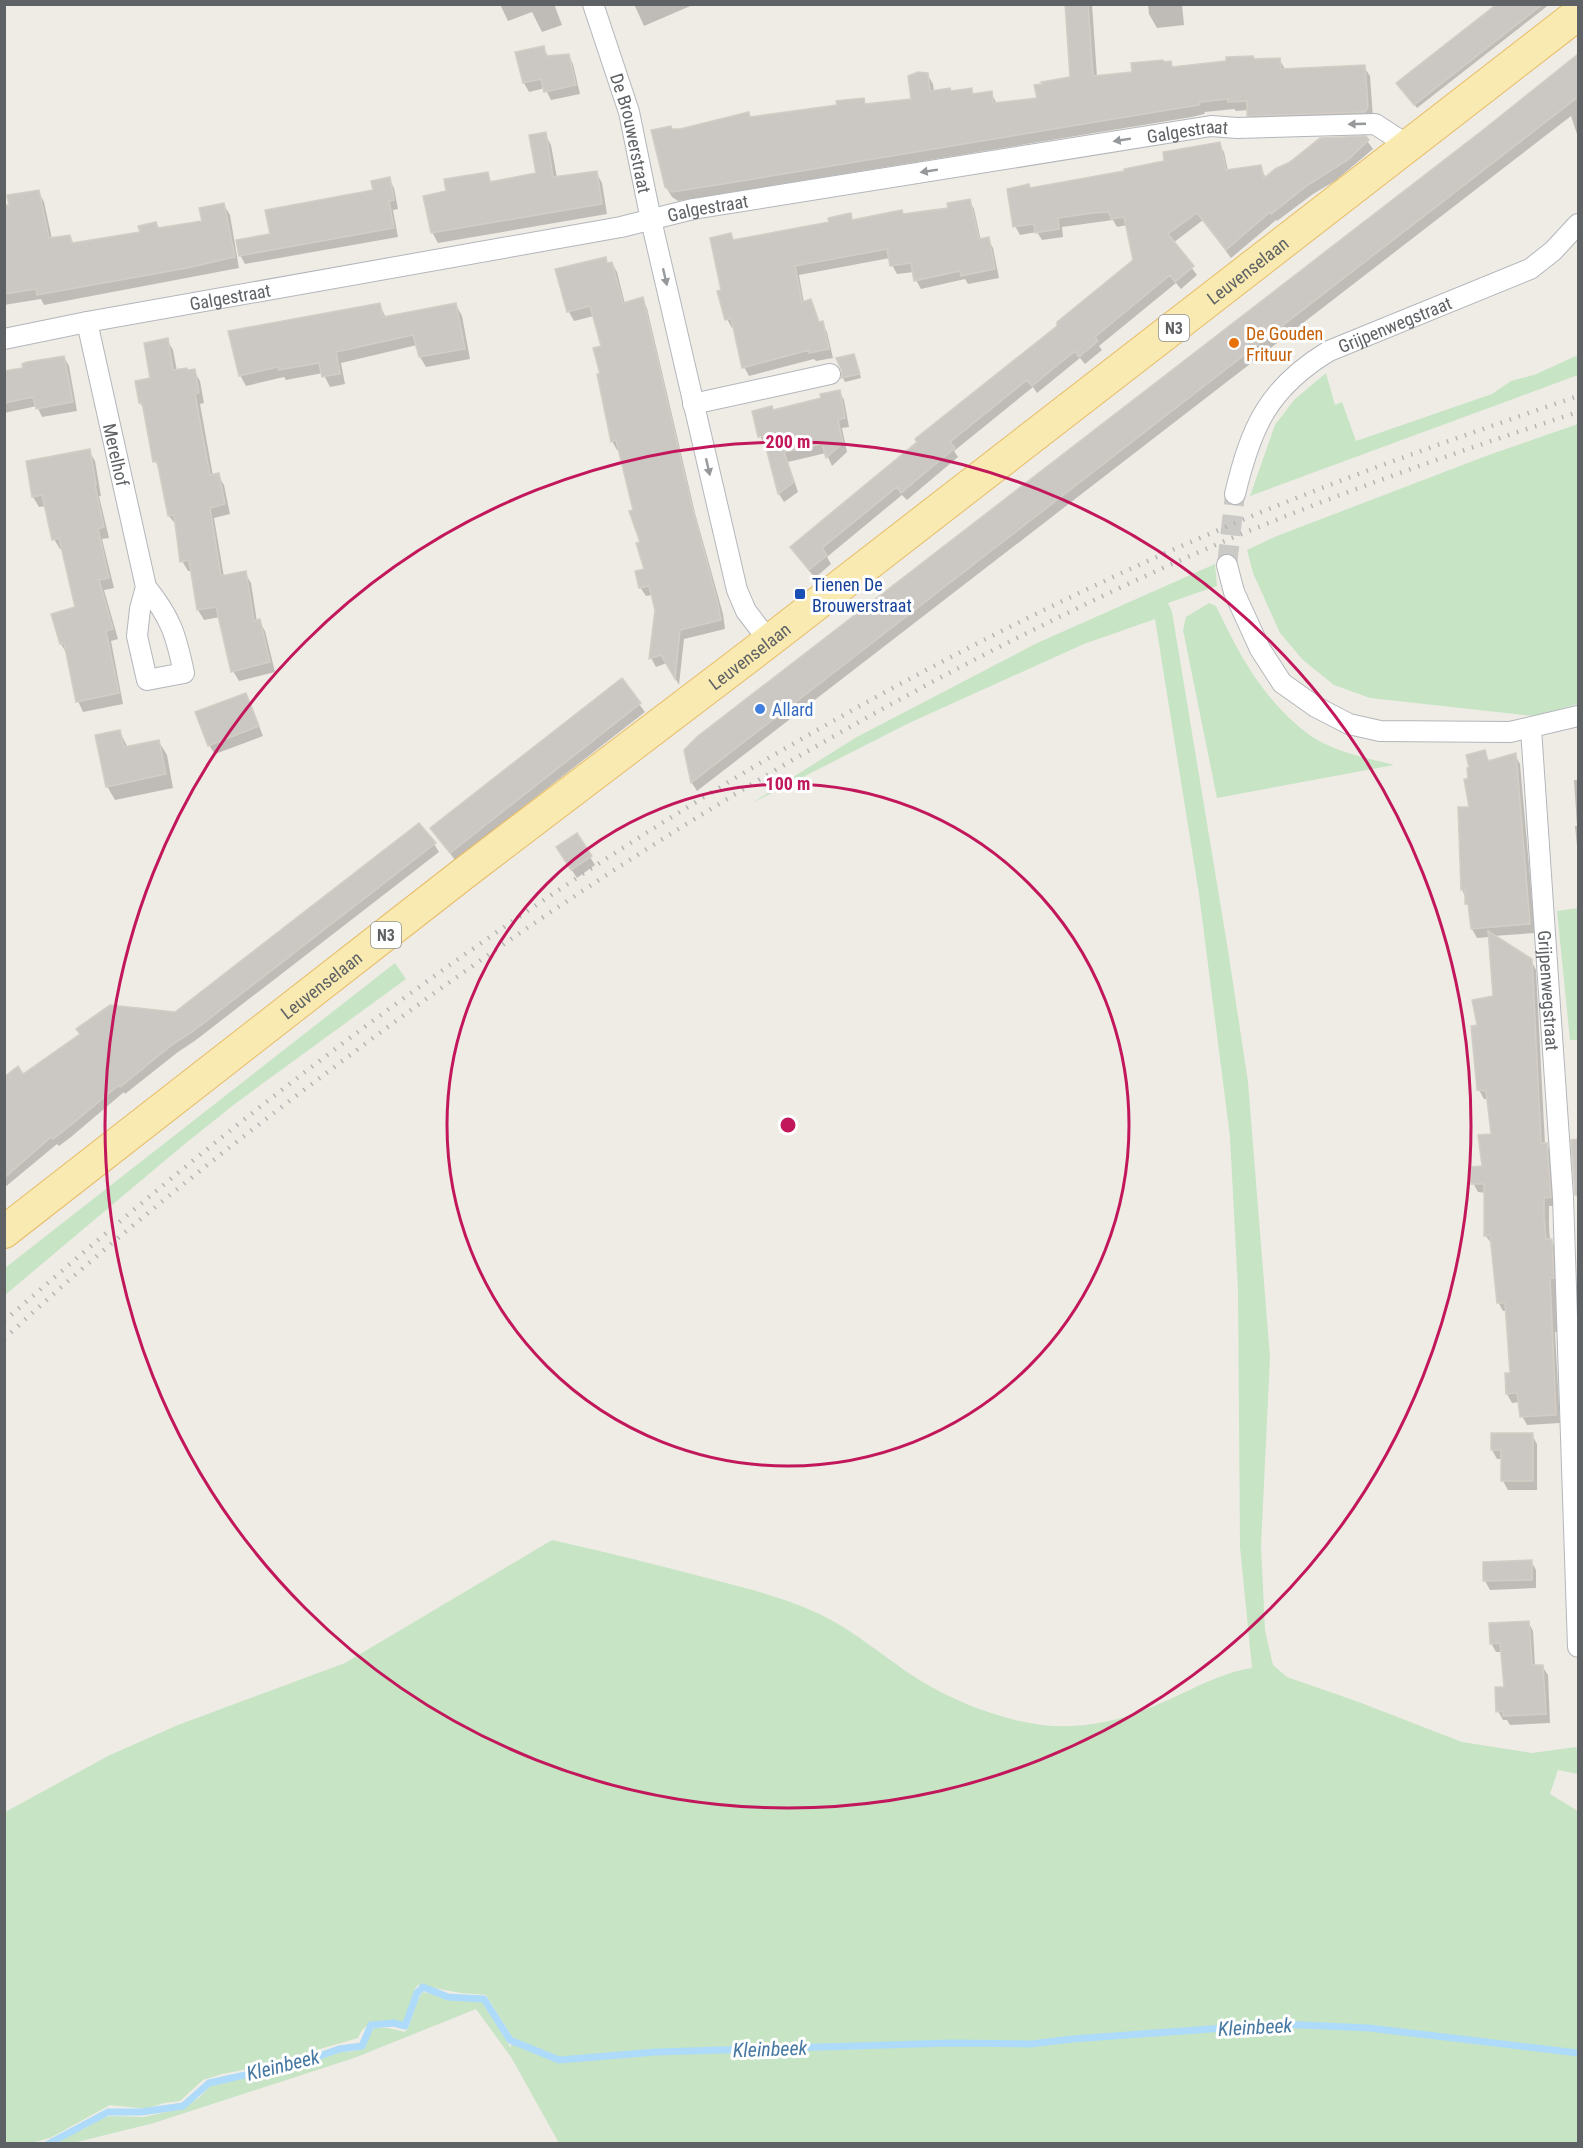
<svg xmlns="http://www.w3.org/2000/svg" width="1583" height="2148" font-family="'Roboto Condensed',sans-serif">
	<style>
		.green { fill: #c7e4c5 }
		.shadow { fill: #0003 }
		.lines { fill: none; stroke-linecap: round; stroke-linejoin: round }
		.stream { stroke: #addbf9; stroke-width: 7 }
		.building { fill: #cbc7c3; stroke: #d3cec5; stroke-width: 1.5 }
		.minor-tunnel { stroke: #cbcac6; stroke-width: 20; stroke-dasharray: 20 10; stroke-linecap: butt }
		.minor-casing { stroke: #b3b6ba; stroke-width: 22 }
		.primary-casing { stroke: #e7bc67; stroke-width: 34 }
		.minor { stroke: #fff; stroke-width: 20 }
		.primary { stroke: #f9eab1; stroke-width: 32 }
		.rail { stroke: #b4b5b5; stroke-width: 4.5; stroke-dasharray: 1.5 8; stroke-linecap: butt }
		.oneway { fill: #96999b }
		.ring { fill: none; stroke: #c2185b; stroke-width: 3 }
		.food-dot { fill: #e8710a; stroke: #fff; stroke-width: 2 }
		.transit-dot { fill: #1a4fb4; stroke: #fff; stroke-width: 2 }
		.shop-dot { fill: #3f7fe0; stroke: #fff; stroke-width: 2 }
		.labels { text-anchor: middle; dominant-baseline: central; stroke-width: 6; stroke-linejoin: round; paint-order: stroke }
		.shield { fill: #fff; stroke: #8e9193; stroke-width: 1.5 }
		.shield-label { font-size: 16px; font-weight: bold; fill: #5e6265 }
		.street-label { font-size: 18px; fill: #5e6265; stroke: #fff }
		.food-label { font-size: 18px; fill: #c56008; stroke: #fff; text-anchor: start }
		.transit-label { font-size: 18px; fill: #164399; stroke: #fff; text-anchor: start }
		.shop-label { font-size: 18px; fill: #366cbe; stroke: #fff; text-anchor: start }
		.water-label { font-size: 20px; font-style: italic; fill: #4778a2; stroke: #fff }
		.centre { fill: #c2185b; stroke: #fff; stroke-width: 3 }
		.ring-label { font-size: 18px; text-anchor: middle; font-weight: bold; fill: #c2185b; stroke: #fff; stroke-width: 6; stroke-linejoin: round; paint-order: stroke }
	</style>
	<rect width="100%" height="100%" fill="#efece6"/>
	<path class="green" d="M 1578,355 L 1578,375 L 1250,496 L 1275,425 L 1294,400 L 1326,373 L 1335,405 L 1342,402 L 1356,441 L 1492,394 L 1511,381 L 1534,375 Z
		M 1578,424 L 1578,704 L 1533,716 L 1370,698 L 1334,685 L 1303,660 L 1280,633 L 1253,573 L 1247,550 L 1277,536 L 1486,456 Z
		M 1215,564 L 1217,586 L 1168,603 L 1172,612 L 1228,950 L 1248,1082 L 1270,1357 L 1261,1546 L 1265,1630 L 1273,1665 L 1287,1677 L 1356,1701 L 1462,1742 L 1532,1753 L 1576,1747 L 1578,1754 L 1578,1774 L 1558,1770 L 1550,1794 L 1578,1811 L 1578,2143 L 559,2143 L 511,2057 L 476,2009 L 354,2058 L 154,2123 L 73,2143 L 52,2143 L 84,2129 L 103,2117 L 113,2116 L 144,2117 L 183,2108 L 200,2097 L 211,2085 L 315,2061 L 340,2052 L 355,2051 L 365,2047 L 370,2034 L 374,2028 L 388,2028 L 405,2032 C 415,2018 413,2004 423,1992 L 462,2000 L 481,2000 L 511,2048 L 511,2035 L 486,1995 L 461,1993 L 418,1985 C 409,1996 412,2012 402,2023 C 384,2020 366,2018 358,2038 L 320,2049 L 313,2054 L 290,2061 L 222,2074 L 203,2080 L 180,2101 L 164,2103 L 146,2109 L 110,2105 L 50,2138 L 31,2143 L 5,2143 L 5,1812 L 110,1755 L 178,1725 L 345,1663 L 552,1540 C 606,1552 658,1565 711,1579 C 746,1588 782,1597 815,1612 C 853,1629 886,1659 921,1681 C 962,1706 1024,1729 1072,1726 C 1102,1725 1132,1716 1159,1704 C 1190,1691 1219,1673 1252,1668 L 1240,1547 L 1238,1290 L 1230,1137 L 1199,894 L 1155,619 L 1084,644 L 909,723 L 752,803 L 855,738 L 1035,644 Z
		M 1209,603 L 1216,606 C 1240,656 1264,702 1311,736 C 1334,752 1367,758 1394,765 L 1217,798 L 1183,630 L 1186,617 Z
		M 1578,908 L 1578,1040 L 1570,1040 L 1557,911 Z
		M 395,963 L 406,979 L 236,1103 L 181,1147 L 5,1295 L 5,1268 Z"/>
	<path class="shadow" d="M 500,4 L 554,4 L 562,25 L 542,32 L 532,12 L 508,21 Z
		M 634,4 L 695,4 L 644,26 Z
		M 1067,4 L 1092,4 L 1097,77 L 1133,74 L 1170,63 L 1173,68 L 1279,59 L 1285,69 L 1364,67 L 1370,76 L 1373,118 L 1254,125 L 1249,115 L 1249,110 L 1236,111 L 1234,109 L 1205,112 L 1204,114 L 1192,117 L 678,201 L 672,197 L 666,187 L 672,131 L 748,113 L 751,119 L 839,106 L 863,99 L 867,106 L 912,100 L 927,74 L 933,84 L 934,92 L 951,92 L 971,89 L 975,95 L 991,93 L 997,104 L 1039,99 L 1072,78 Z
		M 1148,4 L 1182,4 L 1184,25 L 1157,28 L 1149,14 Z
		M 1500,4 L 1550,4 L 1417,108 L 1401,87 Z
		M 543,47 L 548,56 L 568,55 L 573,64 L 580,94 L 551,100 L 545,88 L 529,92 L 524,83 Z
		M 1578,56 L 1578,137 L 1571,116 L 697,791 L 692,783 L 685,751 Z
		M 545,134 L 551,145 L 557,178 L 596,172 L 602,183 L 607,214 L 438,243 L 432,232 L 448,193 L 487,173 L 492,183 L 538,174 Z
		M 1365,138 L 1373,149 L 1335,181 L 1313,194 L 1277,221 L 1276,220 L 1231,258 L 1203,220 L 1173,243 L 1197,275 L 1181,289 L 1176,283 L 1099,346 L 1102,350 L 1085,364 L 1080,358 L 1037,393 L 1033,387 L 954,451 L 958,457 L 907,500 L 902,495 L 827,557 L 831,564 L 815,578 L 797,556 L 792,548 L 1058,326 L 1135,260 L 1127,225 L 1117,227 L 1113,220 L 1062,227 L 1063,237 L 1042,240 L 1037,232 L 1020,235 L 1015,226 L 1029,185 L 1031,189 L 1126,172 L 1166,162 L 1219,144 L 1224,152 L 1228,171 L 1260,166 L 1266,178 L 1321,139 Z
		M 389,179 L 394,188 L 398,209 L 393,210 L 398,237 L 245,264 L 240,255 L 271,235 L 375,191 Z
		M 38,191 L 44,202 L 52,239 L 70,237 L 74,244 L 141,233 L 156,223 L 159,229 L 204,222 L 224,205 L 230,215 L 239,268 L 44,305 L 41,299 L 4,305 L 4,269 Z
		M 969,200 L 974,209 L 981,241 L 988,239 L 993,248 L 999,278 L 968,284 L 965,279 L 921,289 L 916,280 L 914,272 L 897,274 L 892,265 L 890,258 L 799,275 L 804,303 L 810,301 L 820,323 L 822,323 L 827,332 L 833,358 L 816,361 L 814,359 L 749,376 L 744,367 L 735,327 L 732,328 L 727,319 L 723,291 L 730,235 L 734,241 L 831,223 L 850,215 L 853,221 L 903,216 L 950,209 Z
		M 605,259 L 608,264 L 612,263 L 617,272 L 625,304 L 642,299 L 647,308 L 695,513 L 723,614 L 725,629 L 684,639 L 679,685 L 667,663 L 656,667 L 651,658 L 656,609 L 652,595 L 646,596 L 640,587 L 645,570 L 642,543 L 619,449 L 617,450 L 612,441 L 602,375 L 603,347 L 594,316 L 574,321 L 569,312 L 557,270 Z
		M 380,305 L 386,318 L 456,305 L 462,316 L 470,359 L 426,367 L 420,357 L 417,345 L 341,363 L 345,384 L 330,387 L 323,373 L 286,380 L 284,377 L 246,386 L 240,375 Z
		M 167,340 L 173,350 L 177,371 L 194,371 L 200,381 L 204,403 L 200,404 L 213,476 L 218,475 L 224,485 L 230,514 L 214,518 L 224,577 L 245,573 L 251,583 L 257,622 L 259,621 L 265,631 L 275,672 L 239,681 L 233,671 L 220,617 L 204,620 L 198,610 L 192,571 L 188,571 L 182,561 L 177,526 L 169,516 L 160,470 L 155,461 L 146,412 L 140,403 Z
		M 64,357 L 69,366 L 77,411 L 42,417 L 37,406 L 4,413 L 4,373 Z
		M 855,359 L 861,378 L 845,382 L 843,378 L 843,371 Z
		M 839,391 L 844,400 L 849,427 L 842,428 L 847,452 L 832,466 L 826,453 L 788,462 L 798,492 L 784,502 L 779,494 L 767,445 L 765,445 L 760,436 L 773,411 L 822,399 Z
		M 89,451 L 95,461 L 101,496 L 99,496 L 109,538 L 102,539 L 114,588 L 104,590 L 118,639 L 111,641 L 123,704 L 83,712 L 78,701 L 67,654 L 61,644 L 53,615 L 76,609 L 63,549 L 60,549 L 54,539 L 46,506 L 39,507 L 33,497 Z
		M 621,680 L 645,712 L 455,860 L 432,829 Z
		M 250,703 L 263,736 L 215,754 L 209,745 Z
		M 120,732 L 128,748 L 159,742 L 167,755 L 173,788 L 115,800 L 107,786 Z
		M 1484,752 L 1490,762 L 1515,755 L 1520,764 L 1535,933 L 1493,936 L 1531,960 L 1536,970 L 1545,1144 L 1552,1153 L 1555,1206 L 1549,1206 L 1549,1227 L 1550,1240 L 1557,1249 L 1559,1332 L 1555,1332 L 1560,1423 L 1527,1425 L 1522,1416 L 1520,1402 L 1512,1403 L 1507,1394 L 1512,1374 L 1507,1311 L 1503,1311 L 1498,1302 L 1492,1244 L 1485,1235 L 1486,1193 L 1478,1192 L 1473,1183 L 1483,1168 L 1493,1136 L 1489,1099 L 1484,1099 L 1479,1090 L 1479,1026 L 1495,997 L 1490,937 L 1477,938 L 1472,929 L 1470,910 L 1462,889 L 1471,808 L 1469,781 Z
		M 1574,780 L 1578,780 L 1578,856 L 1575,826 L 1577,826 Z
		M 434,844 L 439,852 L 196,1040 L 178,1052 L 125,1094 L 124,1092 L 71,1137 L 59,1146 L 57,1144 L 4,1188 L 4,1084 L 176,1014 Z
		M 563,857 L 590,857 L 595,865 L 577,878 Z
		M 1578,1140 L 1578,1199 L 1576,1195 L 1573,1141 Z
		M 1532,1435 L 1537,1444 L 1537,1490 L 1508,1490 L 1503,1481 L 1503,1459 L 1497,1459 L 1492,1450 Z
		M 1531,1561 L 1536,1570 L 1536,1588 L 1490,1590 L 1485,1581 L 1484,1563 Z
		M 1528,1622 L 1533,1631 L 1535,1666 L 1542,1666 L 1548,1675 L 1550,1723 L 1510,1725 L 1507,1720 L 1503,1720 L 1498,1711 L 1505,1688 L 1502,1652 L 1496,1652 L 1491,1643 Z"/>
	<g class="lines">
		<path class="stream" d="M 48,2144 L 108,2112 L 141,2112 L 183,2106 L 209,2083 L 303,2062 L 339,2049 L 362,2046 L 371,2025 L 394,2023 L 405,2026 L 417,1993 L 423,1987 L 448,1997 L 484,1999 L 510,2040 L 559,2060 L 656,2052 L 952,2043 L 1031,2044 L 1072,2039 L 1280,2024 L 1369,2028 L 1578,2053"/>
	</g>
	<path class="building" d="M 1065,4 L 1088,4 L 1093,76 L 1132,72 L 1131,63 L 1163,60 L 1164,62 L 1171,61 L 1172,67 L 1226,61 L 1226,57 L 1253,56 L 1254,59 L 1280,58 L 1281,69 L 1365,65 L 1368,107 L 1365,112 L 1247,116 L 1247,101 L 1228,102 L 1228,99 L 1200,102 L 1199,105 L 1186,107 L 717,185 L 672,192 L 665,187 L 651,130 L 671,126 L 672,129 L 680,129 L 749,112 L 750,117 L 837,105 L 836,101 L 864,98 L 865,104 L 911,99 L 908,76 L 918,72 L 928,73 L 930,91 L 950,88 L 951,91 L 972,88 L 972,94 L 992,91 L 993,103 L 1037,98 L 1034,85 L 1042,84 L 1041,82 L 1070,77 Z
		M 1497,4 L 1543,4 L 1414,105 L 1396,83 Z
		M 544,46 L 546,56 L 569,54 L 576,85 L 544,92 L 541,79 L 523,83 L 515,52 Z
		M 1578,54 L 1578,97 L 691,783 L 684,750 L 698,736 L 1483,130 Z
		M 546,132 L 553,177 L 597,171 L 602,204 L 431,233 L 423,196 L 446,191 L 444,179 L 488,172 L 490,182 L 536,173 L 529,135 Z
		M 1366,136 L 1369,140 L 1349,159 L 1308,185 L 1271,214 L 1270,212 L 1226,250 L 1197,213 L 1168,234 L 1194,266 L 1175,282 L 1170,275 L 1095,337 L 1098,341 L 1079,357 L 1075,351 L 1032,386 L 1027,380 L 950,442 L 955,448 L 901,493 L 897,487 L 822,548 L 827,555 L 809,570 L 790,547 L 917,442 L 915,439 L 1057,326 L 1057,322 L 1133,260 L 1124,217 L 1111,219 L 1109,212 L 1092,213 L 1058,218 L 1059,229 L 1035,233 L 1034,224 L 1013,227 L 1007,189 L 1029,184 L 1030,188 L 1124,171 L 1124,169 L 1164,161 L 1163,152 L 1220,142 L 1226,170 L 1261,165 L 1264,178 L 1275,169 L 1290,162 L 1320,138 Z
		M 390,177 L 394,200 L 389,201 L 394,228 L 239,256 L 236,240 L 270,234 L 265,210 L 373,190 L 371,181 Z
		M 39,190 L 49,238 L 70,235 L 72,243 L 140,232 L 138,226 L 156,222 L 158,228 L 202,221 L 199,208 L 224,203 L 235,257 L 187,268 L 37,295 L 36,289 L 4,294 L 4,205 L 9,205 L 7,195 Z
		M 970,199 L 979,239 L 989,237 L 995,269 L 961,276 L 960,271 L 914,281 L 911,263 L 890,266 L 887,249 L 795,266 L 802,302 L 811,299 L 819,322 L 823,321 L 829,349 L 809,353 L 809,350 L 742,368 L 731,318 L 725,320 L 717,291 L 721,290 L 710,238 L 731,233 L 733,240 L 829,222 L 828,218 L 851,213 L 852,220 L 902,210 L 903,214 L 925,211 L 948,208 L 947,203 Z
		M 606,257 L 607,263 L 612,262 L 623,303 L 643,297 L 691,502 L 718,604 L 721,620 L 680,630 L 675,679 L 661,655 L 649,659 L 655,610 L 649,586 L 639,588 L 635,571 L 644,569 L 636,543 L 640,542 L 629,511 L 633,510 L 616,440 L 611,442 L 597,374 L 600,374 L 593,348 L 601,346 L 590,306 L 567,312 L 555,269 Z
		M 380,303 L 383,317 L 456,303 L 465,349 L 419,357 L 413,335 L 336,352 L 340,374 L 322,377 L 319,363 L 279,370 L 278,367 L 239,376 L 228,331 Z
		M 168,338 L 173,370 L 187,368 L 187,370 L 195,369 L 199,393 L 195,394 L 210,475 L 219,473 L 225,504 L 210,508 L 221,576 L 246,571 L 254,621 L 260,619 L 270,662 L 231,672 L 216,607 L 197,610 L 189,560 L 180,562 L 174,515 L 168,516 L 157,461 L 153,462 L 142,402 L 139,403 L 135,381 L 150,378 L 144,343 Z
		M 854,354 L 860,374 L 841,378 L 842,371 L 836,358 Z
		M 64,356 L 73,402 L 36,409 L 33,397 L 4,403 L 4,371 L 23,368 L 22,364 L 27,362 Z
		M 840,390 L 845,418 L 838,420 L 843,443 L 826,458 L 822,444 L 784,452 L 794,482 L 778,494 L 763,436 L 758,437 L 752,411 L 772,406 L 773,410 L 821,398 L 820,394 Z
		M 90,449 L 96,485 L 95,486 L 104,527 L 98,529 L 109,578 L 99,580 L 113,629 L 106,631 L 119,693 L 76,702 L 64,643 L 60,644 L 51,614 L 75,607 L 59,538 L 52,540 L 42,495 L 32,497 L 26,461 Z
		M 622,678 L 641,703 L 450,853 L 430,828 Z
		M 246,693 L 259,726 L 208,746 L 195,712 Z
		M 120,730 L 124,747 L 159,740 L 166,774 L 106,787 L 95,735 Z
		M 1485,750 L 1488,761 L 1516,753 L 1530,924 L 1471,929 L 1468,904 L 1465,904 L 1465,890 L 1461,890 L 1458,807 L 1469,807 L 1464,779 L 1468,779 L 1467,768 L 1469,767 L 1466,755 Z
		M 419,823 L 436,843 L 192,1032 L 173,1044 L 120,1087 L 119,1085 L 66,1129 L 53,1139 L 51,1137 L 4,1178 L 4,1077 L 18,1066 L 23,1074 L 80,1034 L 76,1029 L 110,1005 L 175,1012 Z
		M 577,833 L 592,856 L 571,870 L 556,847 Z
		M 1488,931 L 1532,959 L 1541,1143 L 1547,1143 L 1551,1197 L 1544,1198 L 1544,1216 L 1546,1239 L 1552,1239 L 1554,1278 L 1550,1278 L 1556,1415 L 1520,1417 L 1517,1393 L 1506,1394 L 1505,1373 L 1510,1373 L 1505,1303 L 1497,1303 L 1490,1235 L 1484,1236 L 1484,1184 L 1471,1184 L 1471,1167 L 1482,1166 L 1478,1135 L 1491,1134 L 1486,1091 L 1477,1090 L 1471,1026 L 1477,1025 L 1472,1000 L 1493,996 Z
		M 1578,1139 L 1578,1195 L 1575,1195 L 1571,1140 Z
		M 1491,1433 L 1533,1433 L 1533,1481 L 1501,1481 L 1501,1450 L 1491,1450 Z
		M 1532,1560 L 1532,1580 L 1483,1581 L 1483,1562 Z
		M 1529,1621 L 1532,1665 L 1543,1665 L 1546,1714 L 1503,1716 L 1503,1711 L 1496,1712 L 1495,1687 L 1504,1687 L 1500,1643 L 1490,1644 L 1489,1623 Z"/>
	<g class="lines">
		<path class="minor-tunnel" d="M 1227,565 L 1235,494"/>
		<g class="minor-casing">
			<g id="minor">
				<path id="s1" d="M 593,4 L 629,112 L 651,220 L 737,590 L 746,611 L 769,641"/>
				<path id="s2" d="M 87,322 L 146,587 C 171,618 176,635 184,673 L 147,680 L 137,636 L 140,609 L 146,587"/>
				<path id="s3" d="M 4,339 L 87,322 L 621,227 L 693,209 L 1211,126 L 1237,128 L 1375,124 L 1409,146"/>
				<path d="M 693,404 L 830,374"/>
				<path id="s4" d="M 1235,494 C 1251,427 1268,388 1329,351 L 1530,269 L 1553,251 L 1578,224"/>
				<path d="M 1227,565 L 1234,592 L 1260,649 L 1282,683 L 1316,707 L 1349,724 L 1380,731 L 1510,732 L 1578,716"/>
				<path id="s5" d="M 1531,729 L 1563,1197 L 1578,1647"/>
			</g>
		</g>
		<g class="primary-casing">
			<g id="primary">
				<path id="s6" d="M 4,1232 L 463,874 L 769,641 L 1578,14"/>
			</g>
		</g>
		<use href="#minor" class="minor"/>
		<use href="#primary" class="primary"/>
		<path class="rail" d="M 4,1321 C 88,1248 172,1176 260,1107 C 470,942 695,792 932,667 C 1053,603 1181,543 1309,493 C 1398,458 1488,427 1578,396
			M 4,1339 C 108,1242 220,1153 333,1068 C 591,872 868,702 1163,568 C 1298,507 1438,458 1578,412"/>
	</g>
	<defs><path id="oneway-solid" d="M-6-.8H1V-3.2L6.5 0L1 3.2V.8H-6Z" transform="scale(1.5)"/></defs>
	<g class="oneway">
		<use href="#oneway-solid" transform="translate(1357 124) rotate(178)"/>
		<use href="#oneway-solid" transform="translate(1122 140) rotate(171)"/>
		<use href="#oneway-solid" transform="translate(929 171) rotate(171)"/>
		<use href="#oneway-solid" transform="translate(665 277) rotate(77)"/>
		<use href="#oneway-solid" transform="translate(708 467) rotate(77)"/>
	</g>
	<g class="ring">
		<circle cx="788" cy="1125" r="341"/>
		<circle cx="788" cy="1125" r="683"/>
	</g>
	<circle class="food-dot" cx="1234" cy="343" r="6"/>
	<rect class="transit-dot" x="794" y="588" width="12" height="12" rx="3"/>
	<circle class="shop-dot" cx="760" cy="709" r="6"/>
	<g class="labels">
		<g class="shield">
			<rect x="1159" y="315" width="30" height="26" rx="4.5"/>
			<rect x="371" y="922" width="30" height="26" rx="4.5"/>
		</g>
		<g class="shield-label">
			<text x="1174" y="328">N3</text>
			<text x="386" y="935">N3</text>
		</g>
		<g class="street-label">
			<text stroke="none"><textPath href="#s1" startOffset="135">De Brouwerstraat</textPath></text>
			<text stroke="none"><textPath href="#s3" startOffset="1202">Galgestraat</textPath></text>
			<text stroke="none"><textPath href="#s3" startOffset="716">Galgestraat</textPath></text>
			<text stroke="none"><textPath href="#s6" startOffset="1572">Leuvenselaan</textPath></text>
			<text stroke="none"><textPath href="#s3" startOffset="230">Galgestraat</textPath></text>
			<text stroke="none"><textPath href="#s4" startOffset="248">Grijpenwegstraat</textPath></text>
			<text stroke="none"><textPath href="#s2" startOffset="136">Merelhof</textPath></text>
			<text stroke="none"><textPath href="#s6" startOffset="942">Leuvenselaan</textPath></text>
			<text stroke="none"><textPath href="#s6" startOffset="402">Leuvenselaan</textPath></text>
			<text stroke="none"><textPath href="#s5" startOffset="262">Grijpenwegstraat</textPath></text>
		</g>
		<g class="food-label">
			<text x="1246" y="333">De Gouden<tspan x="1246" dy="21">Frituur</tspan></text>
		</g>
		<g class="transit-label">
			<text x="812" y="584">Tienen De<tspan x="812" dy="21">Brouwerstraat</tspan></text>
		</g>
		<g class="shop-label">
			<text x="772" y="709">Allard</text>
		</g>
		<g class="water-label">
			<text transform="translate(1255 2027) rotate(-3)">Kleinbeek</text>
			<text transform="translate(770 2049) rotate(-2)">Kleinbeek</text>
			<text transform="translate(283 2065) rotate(-14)">Kleinbeek</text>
		</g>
	</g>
	<circle cx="788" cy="1125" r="9" class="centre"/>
	<g class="ring-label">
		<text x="788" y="448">200 m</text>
		<text x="788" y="790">100 m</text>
	</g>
	<rect width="1583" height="2148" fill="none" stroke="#5e6265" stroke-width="12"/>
</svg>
